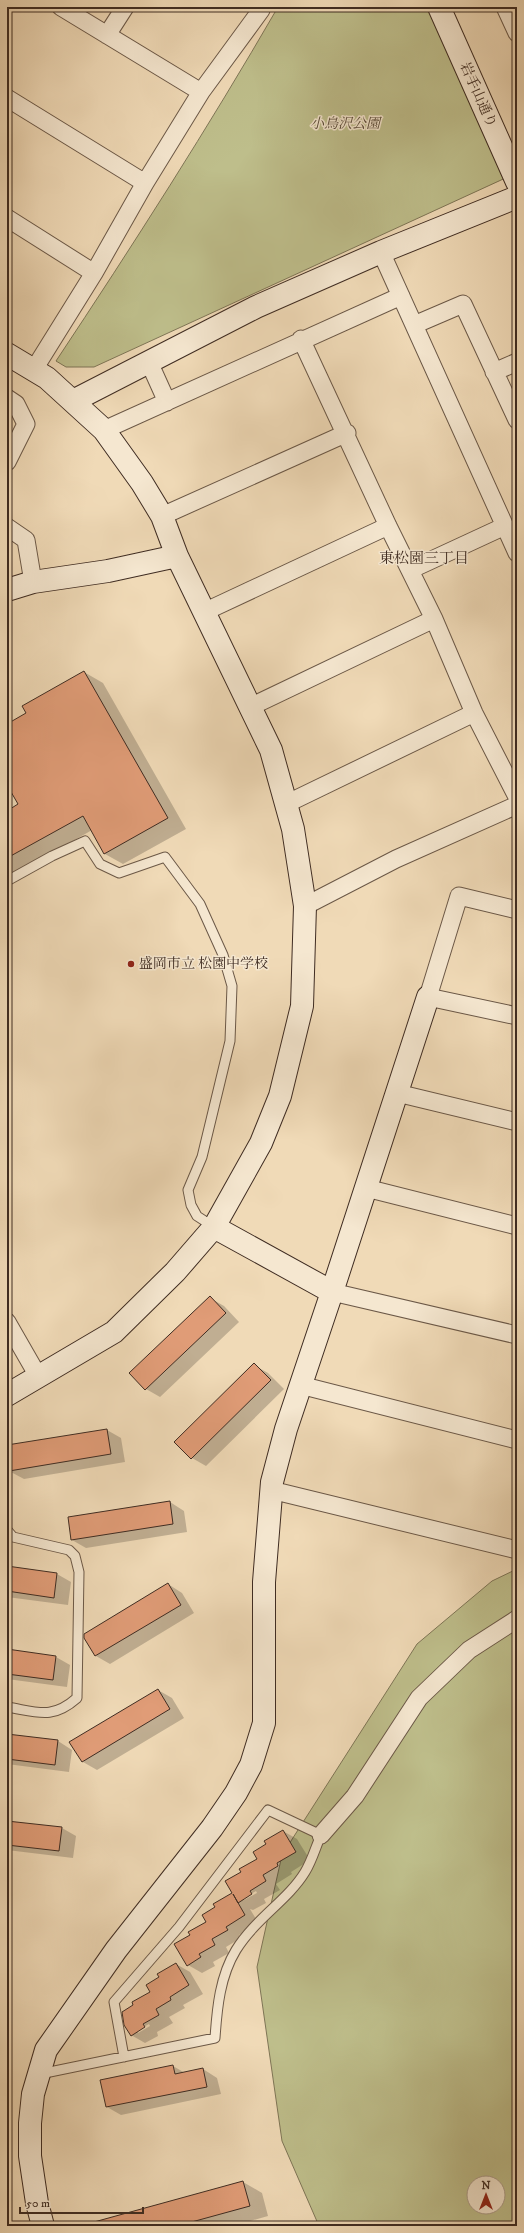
<svg xmlns="http://www.w3.org/2000/svg" width="524" height="2233" font-family="'IM FELL DW Pica','Noto Serif JP',serif">
	<style>
		.green { fill: #bebe8b; stroke: #7e7556; fill-rule: evenodd }
		.shadow { fill: #0003; fill-rule: evenodd }
		.building { fill: #e09c77; stroke: #3f2c22 }
		.lines { fill: none; stroke-linecap: round; stroke-linejoin: round }
		.lane-casing { stroke: #6b5847; stroke-width: 11 }
		.street-casing { stroke: #6b5847; stroke-width: 19 }
		.secondary-casing { stroke: #3f2c22; stroke-width: 24 }
		.lane { stroke: #f5e7d0; stroke-width: 9 }
		.street { stroke: #f5e7d0; stroke-width: 17 }
		.secondary { stroke: #f5e7d0; stroke-width: 22 }
		.poi-dot { fill: #8f2418; stroke: #f5e7d0; stroke-width: 1.5 }
		.labels { text-anchor: middle; dominant-baseline: central; stroke-width: 3; stroke-linejoin: round; paint-order: stroke }
		.street-label { font-size: 14px; fill: #3f2c22; stroke: #f5e7d0 }
		.park-label { font-size: 14px; font-style: italic; fill: #584937; stroke: #f5e7d0 }
		.poi-label { font-size: 14px; fill: #3f2c22; stroke: #f5e7d0; text-anchor: start }
		.neighbourhood-label { font-size: 15px; fill: #3f2c22; stroke: #f5e7d0 }
	</style>
	<rect width="100%" height="100%" fill="#f0dab7"/>
	<filter id="stains"><feTurbulence type="fractalNoise" baseFrequency=".005" numOctaves="4"/><feColorMatrix values="0 0 0 0 .2 0 0 0 0 .09 0 0 0 0 .02 0 0 0 .5 -.17"/></filter>
	<radialGradient id="worn" r=".72"><stop offset=".6" stop-color="#630" stop-opacity="0"/><stop offset="1" stop-color="#630" stop-opacity=".3"/></radialGradient>
	<path class="green" d="M 278,7 L 428,7 L 512,175 L 94,367 L 66,367 L 56,361 C 133,245 208,128 278,7 Z
		M 517,1569 L 517,2226 L 319,2226 L 282,2141 L 257,1967 L 282,1855 L 417,1644 L 492,1581 ZM 474,2183 L 498,2183 L 498,2207 L 474,2207 Z"/>
	<path class="shadow" d="M 84,672 L 103,683 L 186,829 L 123,864 L 105,854 L 92,830 L 7,879 L 7,812 L 20,805 L 12,791 L 7,794 L 7,725 L 28,714 Z
		M 210,1298 L 224,1306 L 239,1322 L 160,1397 L 146,1389 Z
		M 254,1365 L 268,1373 L 284,1389 L 206,1466 L 192,1458 Z
		M 107,1430 L 121,1438 L 125,1462 L 24,1479 L 9,1471 L 7,1446 Z
		M 170,1502 L 184,1511 L 187,1532 L 86,1548 L 72,1540 Z
		M 7,1567 L 57,1574 L 71,1582 L 68,1605 L 7,1597 Z
		M 168,1584 L 182,1593 L 194,1613 L 110,1664 L 96,1656 Z
		M 7,1650 L 56,1657 L 70,1665 L 67,1687 L 7,1679 Z
		M 158,1690 L 172,1698 L 184,1718 L 97,1770 L 83,1762 Z
		M 7,1735 L 58,1741 L 72,1750 L 69,1772 L 7,1764 Z
		M 7,1822 L 62,1828 L 76,1836 L 73,1858 L 7,1850 Z
		M 283,1831 L 297,1839 L 310,1860 L 291,1872 L 292,1874 L 276,1884 L 280,1890 L 264,1899 L 266,1903 L 253,1910 L 250,1909 L 259,1924 L 239,1935 L 241,1938 L 226,1947 L 229,1953 L 213,1962 L 215,1966 L 202,1973 L 188,1965 L 191,1935 L 207,1922 L 216,1908 L 234,1894 L 242,1873 L 258,1859 L 267,1845 ZM 256,1891 L 257,1893 L 244,1900 L 244,1898 Z
		M 176,1964 L 190,1972 L 203,1994 L 183,2005 L 185,2008 L 169,2017 L 173,2023 L 157,2032 L 158,2036 L 145,2043 L 131,2035 L 151,1992 L 160,1978 ZM 149,2024 L 150,2026 L 138,2033 L 138,2030 Z
		M 173,2066 L 185,2073 L 203,2069 L 217,2078 L 221,2094 L 121,2115 L 107,2107 Z
		M 243,2182 L 262,2193 L 268,2216 L 232,2226 L 83,2226 Z"/>
	<path class="building" d="M 84,671 L 168,818 L 104,854 L 83,816 L 7,858 L 7,811 L 18,804 L 7,785 L 7,724 L 26,713 L 22,706 Z
		M 210,1296 L 226,1313 L 145,1390 L 129,1373 Z
		M 254,1363 L 271,1380 L 191,1459 L 174,1442 Z
		M 107,1429 L 111,1454 L 9,1471 L 7,1445 Z
		M 170,1501 L 173,1524 L 71,1540 L 68,1517 Z
		M 7,1566 L 57,1573 L 54,1598 L 7,1591 Z
		M 168,1583 L 181,1605 L 95,1656 L 84,1638 L 84,1634 Z
		M 7,1649 L 56,1656 L 53,1680 L 7,1674 Z
		M 158,1689 L 170,1709 L 82,1762 L 69,1742 Z
		M 7,1734 L 58,1740 L 55,1765 L 7,1759 Z
		M 7,1821 L 62,1827 L 59,1851 L 7,1845 Z
		M 283,1830 L 296,1852 L 277,1863 L 278,1866 L 263,1875 L 266,1881 L 250,1891 L 252,1894 L 238,1903 L 233,1894 L 245,1915 L 226,1927 L 228,1930 L 212,1939 L 215,1945 L 199,1954 L 201,1957 L 187,1966 L 174,1944 L 190,1935 L 188,1932 L 206,1922 L 202,1915 L 215,1907 L 213,1904 L 232,1893 L 225,1881 L 241,1872 L 239,1869 L 257,1859 L 253,1852 L 266,1844 L 264,1841 Z
		M 176,1963 L 189,1985 L 170,1997 L 171,2000 L 156,2009 L 159,2015 L 143,2024 L 145,2027 L 131,2036 L 124,2025 L 122,2012 L 133,2005 L 132,2002 L 150,1992 L 146,1985 L 159,1977 L 157,1974 Z
		M 173,2065 L 175,2074 L 203,2068 L 207,2087 L 106,2107 L 100,2080 Z
		M 243,2181 L 250,2206 L 177,2226 L 95,2226 L 94,2222 Z"/>
	<g class="lines">
		<g class="lane-casing">
			<path id="lane" d="M 7,881 L 52,856 L 85,841 L 100,864 L 119,873 L 165,857 L 200,904 L 223,955 L 232,986 L 230,1041 L 202,1157 L 188,1190 L 191,1205 L 197,1216 L 214,1227
				M 7,1530 L 13,1537 L 69,1550 L 75,1556 L 79,1572 L 77,1698 C 52,1720 38,1712 7,1707
				M 40,2074 L 215,2038 C 217,2008 220,1976 236,1950 C 255,1919 288,1900 305,1872 C 312,1861 316,1846 321,1835 L 268,1810 L 179,1927 L 114,2002 L 124,2057"/>
		</g>
		<g class="street-casing">
			<path id="street" d="M 505,7 L 517,33
				M 107,35 L 125,7
				M 201,92 L 261,10
				M 7,98 L 145,183 L 201,92 L 61,7
				M 7,218 L 94,273 L 33,371
				M 381,252 L 517,553
				M 94,273 L 145,183
				M 414,325 L 463,304 L 517,420
				M 301,339 L 388,526 L 434,619 L 474,713 L 517,797
				M 149,362 L 167,402
				M 494,372 L 517,362
				M 7,398 L 16,404 L 26,424 L 7,462
				M 104,430 L 401,296
				M 162,516 L 347,433
				M 7,527 L 26,540 L 33,582
				M 410,570 L 505,526
				M 204,612 L 388,526
				M 250,707 L 434,619
				M 286,804 L 474,713
				M 305,906 L 396,859 L 517,805
				M 517,910 L 459,896 L 428,997 L 517,1016
				M 397,1093 L 517,1122
				M 366,1188 L 517,1226
				M 332,1292 L 517,1335
				M 7,1322 L 38,1376
				M 300,1385 L 517,1440
				M 271,1490 L 517,1550
				M 321,1835 L 355,1796 L 419,1698 L 469,1650 L 517,1619"/>
		</g>
		<g class="secondary-casing">
			<path id="secondary" d="M 439,7 L 517,182
				M 7,354 L 47,378 L 104,430 L 142,483 L 162,516 L 177,556 L 271,750 L 293,829 L 305,906 L 302,1006 L 280,1096 L 261,1143 L 214,1227 L 175,1272 L 114,1332 L 7,1395
				M 73,401 L 256,307 L 381,252 L 517,197
				M 7,590 L 33,582 L 108,571 L 177,556
				M 214,1227 L 332,1292
				M 43,2226 L 37,2203 L 30,2156 L 30,2123 L 33,2094 L 46,2050 L 116,1950 L 212,1828 L 236,1793 L 251,1765 L 264,1723 L 264,1582 L 272,1482 L 286,1429 L 332,1292 L 428,997"/>
		</g>
		<use href="#lane" class="lane"/>
		<use href="#street" class="street"/>
		<use href="#secondary" class="secondary"/>
	</g>
	<circle class="poi-dot" cx="131" cy="964" r="4"/>
	<g class="labels">
		<g class="street-label">
			<text transform="translate(478 95) rotate(66)">岩手山通り</text>
		</g>
		<g class="park-label">
			<text x="345" y="124">小鳥沢公園</text>
		</g>
		<g class="poi-label">
			<text x="139" y="964">盛岡市立 松園中学校</text>
		</g>
		<g class="neighbourhood-label">
			<text x="424" y="558">東松園三丁目</text>
		</g>
	</g>
	<rect width="524" height="2233" fill="none" stroke="#f0dab7" stroke-width="24"/>
	<rect x="8" y="8" width="508" height="2217" fill="none" stroke="#3f2c22" stroke-width="2"/>
	<rect x="12" y="12" width="500" height="2209" fill="none" stroke="#3f2c22"/>
	<g transform="translate(486 2195)"><circle r="19" fill="#f5e7d0" stroke="#ac9c8a"/>
	<path d="M0-3L7 15L0 10L-7 15Z" fill="#8f2418"/>
	<text y="-6" font-size="11" font-weight="bold" text-anchor="middle" fill="#3f2c22">N</text>
	</g>
	<path d="M20 2207v6h123v-6" fill="none" stroke="#3f2c22" stroke-width="2"/>
	<text x="26" y="2207" font-size="12" fill="#3f2c22" stroke="#f5e7d0" stroke-width="3" paint-order="stroke">50 m</text>
	<rect width="100%" height="100%" filter="url(#stains)"/>
	<rect width="100%" height="100%" fill="url(#worn)"/>
</svg>
